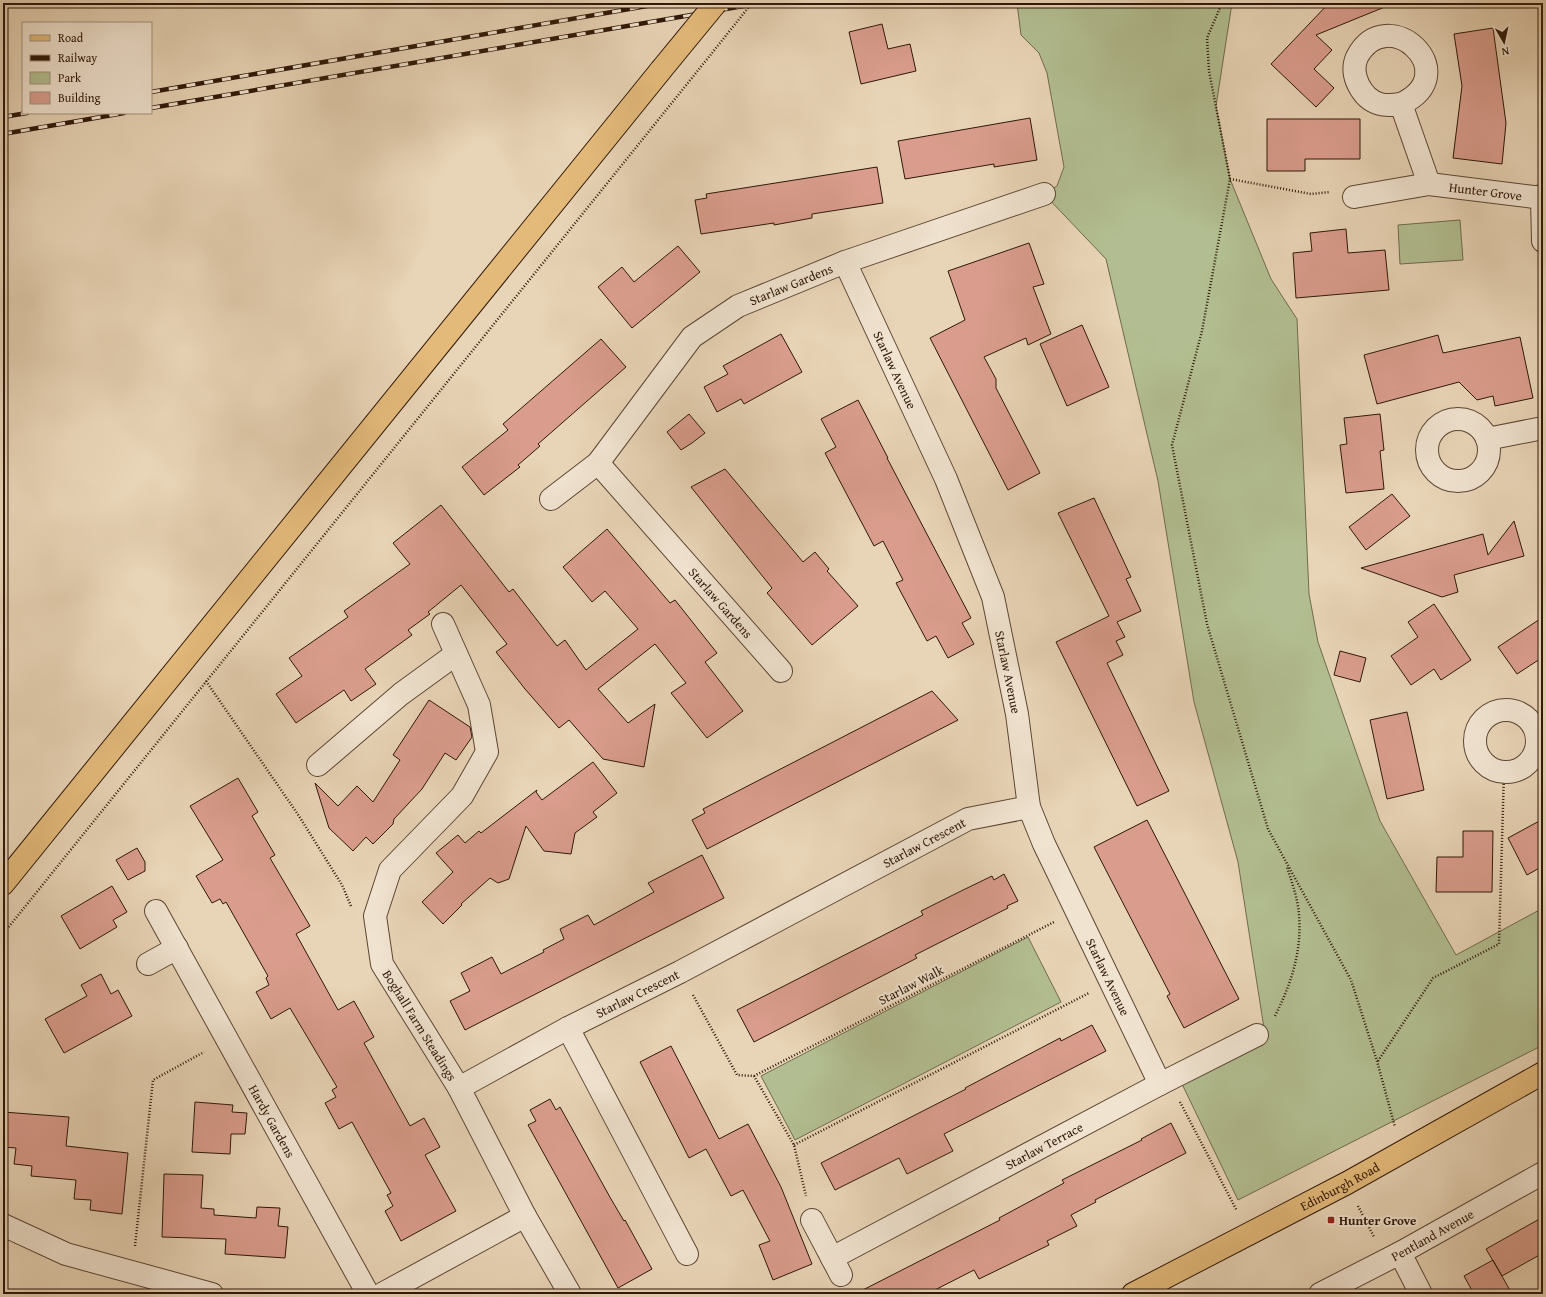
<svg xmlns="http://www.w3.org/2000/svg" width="1546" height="1297" font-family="'Gentium Book Plus',serif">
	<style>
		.green { fill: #b2be91; stroke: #706b4d }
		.building { fill: #da9d8d; stroke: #2f1809 }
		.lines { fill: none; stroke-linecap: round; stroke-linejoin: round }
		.minor-casing { stroke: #5d4734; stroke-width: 24 }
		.major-casing { stroke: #2f1809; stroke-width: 24 }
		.path { stroke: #2f1809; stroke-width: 2.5; stroke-dasharray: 1 2; stroke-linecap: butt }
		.minor { stroke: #f0e3d0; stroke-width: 22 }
		.major { stroke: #e4ba7b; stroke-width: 22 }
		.rail-casing { stroke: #2f1809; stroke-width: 4.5 }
		.rail { stroke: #f0e3d0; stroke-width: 3; stroke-dasharray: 9; stroke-linecap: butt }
		.major-bridge-casing { stroke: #2f1809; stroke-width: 24; stroke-linecap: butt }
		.path-bridge { stroke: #2f1809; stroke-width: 2.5; stroke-dasharray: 1 2; stroke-linecap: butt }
		.major-bridge { stroke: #e4ba7b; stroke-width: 22 }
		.poi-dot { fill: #8f2418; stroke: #f0e3d0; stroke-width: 1.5 }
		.labels { text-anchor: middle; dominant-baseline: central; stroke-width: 4; stroke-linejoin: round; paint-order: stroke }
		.street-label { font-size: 13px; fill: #2f1809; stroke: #f0e3d0 }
		.poi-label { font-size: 13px; font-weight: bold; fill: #2f1809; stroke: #f0e3d0; text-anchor: start }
	</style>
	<rect width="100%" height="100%" fill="#e8d4b6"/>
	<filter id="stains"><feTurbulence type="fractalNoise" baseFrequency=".005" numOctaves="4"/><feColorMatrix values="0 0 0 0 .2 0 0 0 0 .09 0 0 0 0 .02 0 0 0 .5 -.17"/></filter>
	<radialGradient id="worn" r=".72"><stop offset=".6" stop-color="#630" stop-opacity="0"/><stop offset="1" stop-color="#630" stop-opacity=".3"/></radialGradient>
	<path class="green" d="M 1017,3 L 1232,3 L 1216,106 L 1230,179 L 1271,279 L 1297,319 L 1309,594 L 1318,642 L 1380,821 L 1456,955 L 1543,908 L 1543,1045 L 1238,1200 L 1182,1084 L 1266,1041 L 1238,862 L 1194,702 L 1158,481 L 1106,259 L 1044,194 L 1057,186 L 1064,167 L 1047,73 L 1039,53 L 1021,35 Z
		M 1460,220 L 1463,260 L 1400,264 L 1398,225 Z
		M 1028,937 L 1061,1002 L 795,1140 L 761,1076 Z"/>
	<path class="building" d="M 1329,3 L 1392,4 L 1316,35 L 1332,50 L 1314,69 L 1334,88 L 1316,107 L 1271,64 Z
		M 882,24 L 888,49 L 910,44 L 916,71 L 861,84 L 849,32 Z
		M 1493,28 L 1506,123 L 1502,164 L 1453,158 L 1462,86 L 1454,34 Z
		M 1030,118 L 1037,160 L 994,167 L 994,164 L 905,179 L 898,141 Z
		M 1267,119 L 1360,119 L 1360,159 L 1305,159 L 1305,171 L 1267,171 Z
		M 877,167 L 883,203 L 812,214 L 812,218 L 774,225 L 774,223 L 701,234 L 695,200 L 707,198 L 706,194 Z
		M 1346,229 L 1348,253 L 1385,250 L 1389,290 L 1296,298 L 1293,253 L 1312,251 L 1310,233 Z
		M 1029,243 L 1044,284 L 1033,287 L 1051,334 L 1028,345 L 1026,338 L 984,357 L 996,379 L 996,388 L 1040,473 L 1008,490 L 930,338 L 965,320 L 948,271 Z
		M 678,246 L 700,272 L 632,328 L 598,287 L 622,267 L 634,282 Z
		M 1082,325 L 1109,387 L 1067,406 L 1040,344 Z
		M 781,334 L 802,372 L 744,404 L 741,399 L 717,412 L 704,387 L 728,374 L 723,366 Z
		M 1438,335 L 1443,353 L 1520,337 L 1533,398 L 1495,406 L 1493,396 L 1477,400 L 1459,382 L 1377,404 L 1364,355 Z
		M 601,339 L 626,367 L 538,444 L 540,446 L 518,465 L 520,467 L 484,495 L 462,467 L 508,430 L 503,424 Z
		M 858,400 L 888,458 L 887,458 L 971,618 L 962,623 L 974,644 L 948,658 L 936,636 L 927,641 L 896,583 L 903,580 L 883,541 L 874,546 L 825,453 L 836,447 L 821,419 Z
		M 689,414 L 705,433 L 692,443 L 681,450 L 667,432 Z
		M 1380,414 L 1384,450 L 1380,451 L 1384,489 L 1346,493 L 1340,445 L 1347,444 L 1344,418 Z
		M 725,469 L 803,562 L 815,552 L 829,569 L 827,571 L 858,606 L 812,645 L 767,593 L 772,588 L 691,487 Z
		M 1392,494 L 1410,516 L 1366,550 L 1349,527 Z
		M 1094,498 L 1131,577 L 1126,579 L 1141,611 L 1117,622 L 1125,637 L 1116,641 L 1123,655 L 1107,663 L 1169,791 L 1137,806 L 1056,642 L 1109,616 L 1058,513 Z
		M 441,505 L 509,592 L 513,589 L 557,646 L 565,640 L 586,670 L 638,629 L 605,591 L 592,602 L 563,567 L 607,529 L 670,603 L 675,600 L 717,653 L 705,662 L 743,711 L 707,738 L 671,693 L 686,683 L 655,644 L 598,689 L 628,723 L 655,704 L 644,767 L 603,759 L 569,720 L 559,728 L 525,689 L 496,652 L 507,644 L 461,585 L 428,612 L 430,614 L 408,630 L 412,635 L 365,669 L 376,684 L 351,701 L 344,690 L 296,723 L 276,694 L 302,676 L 289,658 L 348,617 L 344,611 L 410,564 L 393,543 Z
		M 1514,521 L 1524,556 L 1454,575 L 1458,592 L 1442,597 L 1361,568 L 1483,534 L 1488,555 Z
		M 1434,604 L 1471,660 L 1441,680 L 1434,669 L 1411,685 L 1391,656 L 1418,637 L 1408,622 Z
		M 1543,617 L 1543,657 L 1517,674 L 1498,647 Z
		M 1340,651 L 1366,658 L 1360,682 L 1334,675 Z
		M 932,691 L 958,720 L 707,849 L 692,820 L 705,813 L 703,809 Z
		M 429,700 L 470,727 L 472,737 L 456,760 L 445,753 L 422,789 L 394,819 L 393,824 L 373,844 L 366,837 L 353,851 L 329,828 L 315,783 L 338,806 L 357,786 L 373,802 L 400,760 L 393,755 Z
		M 1407,712 L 1424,790 L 1387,799 L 1370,720 Z
		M 593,762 L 617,793 L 593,812 L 597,817 L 575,833 L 571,854 L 544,851 L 526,826 L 509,879 L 498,883 L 490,878 L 461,904 L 462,905 L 443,924 L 422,902 L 453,872 L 436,853 L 458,835 L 465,843 L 479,831 L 481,833 L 537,790 L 536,792 L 542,800 Z
		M 238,778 L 258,812 L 252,816 L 275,855 L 270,858 L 310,926 L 296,934 L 338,1010 L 354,1001 L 374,1037 L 364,1043 L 410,1126 L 424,1118 L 440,1147 L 425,1155 L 456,1211 L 401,1241 L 385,1211 L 393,1206 L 387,1195 L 391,1193 L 352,1122 L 339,1129 L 325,1103 L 336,1097 L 332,1090 L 337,1087 L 290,1008 L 271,1019 L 256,992 L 269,985 L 266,978 L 268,976 L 226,902 L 223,904 L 220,899 L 212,903 L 196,876 L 223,860 L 190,806 Z
		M 1543,819 L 1543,866 L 1527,875 L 1508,838 Z
		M 1147,820 L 1239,999 L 1184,1028 L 1167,996 L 1170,994 L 1094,847 Z
		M 1463,831 L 1493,831 L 1492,892 L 1436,892 L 1437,857 L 1463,857 Z
		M 137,848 L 145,862 L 145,871 L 128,880 L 116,860 Z
		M 702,855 L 724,898 L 465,1030 L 450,1001 L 470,991 L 461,973 L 492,957 L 501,974 L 544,952 L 543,950 L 564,939 L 560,929 L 588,915 L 594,925 L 654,892 L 648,883 Z
		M 1004,874 L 1018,901 L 1007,906 L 1008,908 L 915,955 L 917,958 L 754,1042 L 737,1010 L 923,915 L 921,911 L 957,893 L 992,876 L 994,880 Z
		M 112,886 L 127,912 L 113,920 L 117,927 L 80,949 L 61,916 Z
		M 101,974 L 111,994 L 118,990 L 132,1016 L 64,1053 L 45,1019 L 87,996 L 81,985 Z
		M 1092,1025 L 1106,1051 L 944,1134 L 953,1151 L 907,1174 L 899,1158 L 835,1190 L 821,1163 L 966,1089 L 965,1088 L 1060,1038 L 1061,1041 Z
		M 671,1046 L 719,1139 L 748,1124 L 781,1187 L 812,1264 L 773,1280 L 759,1245 L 770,1241 L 743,1190 L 731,1196 L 706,1149 L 689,1158 L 640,1062 Z
		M 550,1099 L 556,1110 L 560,1107 L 611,1199 L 624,1221 L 625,1220 L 652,1269 L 618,1288 L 528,1125 L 536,1121 L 530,1110 Z
		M 195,1102 L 233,1105 L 232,1112 L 247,1113 L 245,1134 L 231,1134 L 230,1154 L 192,1152 Z
		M 3,1112 L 69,1117 L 66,1146 L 128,1153 L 122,1214 L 90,1210 L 91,1200 L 74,1199 L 76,1180 L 31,1176 L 32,1166 L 14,1164 L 16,1148 L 3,1147 Z
		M 1171,1123 L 1186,1153 L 1095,1200 L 1096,1202 L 1071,1215 L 1077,1226 L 1047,1241 L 1049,1245 L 979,1279 L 974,1270 L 927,1294 L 855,1294 L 1000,1220 L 999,1218 L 1064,1183 L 1062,1180 L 1142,1140 L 1141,1139 Z
		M 164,1174 L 203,1175 L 201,1208 L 214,1209 L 214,1215 L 256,1218 L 257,1207 L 280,1208 L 278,1226 L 288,1227 L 285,1258 L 225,1254 L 226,1239 L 162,1237 Z
		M 1543,1217 L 1543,1253 L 1502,1276 L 1486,1249 Z
		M 1493,1260 L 1512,1294 L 1474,1294 L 1464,1276 Z"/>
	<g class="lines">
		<g class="minor-casing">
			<g id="minor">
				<path d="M 1401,104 C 1467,73 1387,0 1357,57 C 1349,75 1362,99 1380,104 C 1387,106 1394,105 1401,104 L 1429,184"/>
				<path d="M 1543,195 L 1542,198 L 1543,241"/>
				<path id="s1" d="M 1354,197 L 1429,184 L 1542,198"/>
				<path id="s2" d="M 845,262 L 946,479 L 993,597 L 1017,714 L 1029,807 L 1044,844 L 1160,1084"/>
				<circle cx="1458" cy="450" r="31"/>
				<path d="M 1487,439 L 1543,428"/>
				<path id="s3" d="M 598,463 L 781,671"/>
				<path id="s4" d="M 551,499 L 598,463 L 692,337 L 738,306 L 845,262 L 1044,194"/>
				<path id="s5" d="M 443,624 L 479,705 L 487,752 L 462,796 L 390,870 L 375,916 L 382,964 L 459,1088"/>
				<circle cx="1506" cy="741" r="31"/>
				<path d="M 318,765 L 401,694 L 456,654"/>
				<path id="s6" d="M 156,911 L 368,1294"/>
				<path d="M 148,964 L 177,948"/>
				<path d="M 568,1028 L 687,1254"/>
				<path d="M 812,1220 L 841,1275"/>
				<path d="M 3,1225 L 66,1254 L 212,1294"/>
				<path d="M 1400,1253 L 1421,1294"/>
				<path id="s7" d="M 832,1258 L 1160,1084 L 1257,1035"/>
				<path d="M 382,1294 L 525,1216"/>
				<path id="s8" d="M 570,1294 L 525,1216 L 459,1088 L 568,1028 L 680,972 L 968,819 L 1029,807"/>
				<path id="s9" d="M 1320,1294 L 1400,1253 L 1543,1173"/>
			</g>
		</g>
		<g class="major-casing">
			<g id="major">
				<path d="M 3,884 L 661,70"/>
				<path id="s10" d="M 1133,1294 L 1347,1183 L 1543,1073"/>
			</g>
		</g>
		<path class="path" d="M 1222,3 L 1207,38 L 1209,71 L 1230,179 L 1202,331 L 1172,445 L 1207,624 L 1268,829 L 1351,980 L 1377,1061 L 1395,1127
			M 1230,179 L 1311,194 L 1330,192
			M 206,681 L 299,816 L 342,885 L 351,906
			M 3,934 L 712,53
			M 693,995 L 737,1075 L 754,1076 L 794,1145 L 806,1196
			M 1275,1016 C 1291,984 1302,952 1299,915 C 1298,899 1292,883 1287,867
			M 1378,1061 L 1433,978 L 1499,944 L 1504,772
			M 754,1076 L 1054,922
			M 1180,1102 L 1237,1211
			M 794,1145 L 1089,993
			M 1358,1206 L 1374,1237
			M 135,1246 L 153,1080 L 204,1052"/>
		<use href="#minor" class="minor"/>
		<use href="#major" class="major"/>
		<g class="rail-casing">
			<path id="rail" d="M 151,92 L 664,3
				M 151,108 L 761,3
				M 3,117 L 27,113
				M 3,134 L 124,113"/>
		</g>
		<use href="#rail" class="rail"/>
		<g class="major-bridge-casing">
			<path id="major-bridge" d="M 661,70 L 716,3"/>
		</g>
		<path class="path-bridge" d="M 712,53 L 752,3"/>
		<use href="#major-bridge" class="major-bridge"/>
	</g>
	<rect class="poi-dot" x="1327" y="1216" width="8" height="8" rx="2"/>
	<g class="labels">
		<g class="street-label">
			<text stroke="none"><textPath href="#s1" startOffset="133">Hunter Grove</textPath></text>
			<text stroke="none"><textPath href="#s4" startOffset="329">Starlaw Gardens</textPath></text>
			<text stroke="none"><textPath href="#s2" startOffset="119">Starlaw Avenue</textPath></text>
			<text stroke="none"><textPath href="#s3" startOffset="186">Starlaw Gardens</textPath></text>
			<text stroke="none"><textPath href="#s2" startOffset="443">Starlaw Avenue</textPath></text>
			<text stroke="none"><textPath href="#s8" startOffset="760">Starlaw Crescent</textPath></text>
			<text stroke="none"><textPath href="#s2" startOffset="767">Starlaw Avenue</textPath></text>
			<text transform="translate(911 985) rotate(-27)">Starlaw Walk</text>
			<text stroke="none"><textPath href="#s8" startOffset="436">Starlaw Crescent</textPath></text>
			<text stroke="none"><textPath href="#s5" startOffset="459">Boghall Farm Steadings</textPath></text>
			<text stroke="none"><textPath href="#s6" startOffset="240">Hardy Gardens</textPath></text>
			<text stroke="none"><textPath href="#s7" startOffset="240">Starlaw Terrace</textPath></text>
			<text stroke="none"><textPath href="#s10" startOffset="233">Edinburgh Road</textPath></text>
			<text stroke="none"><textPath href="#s9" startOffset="127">Pentland Avenue</textPath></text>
		</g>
		<g class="poi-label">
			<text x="1339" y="1220">Hunter Grove</text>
		</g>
	</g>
	<rect width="1546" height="1297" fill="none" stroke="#e8d4b6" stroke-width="16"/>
	<rect x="4" y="4" width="1538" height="1289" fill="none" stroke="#2f1809" stroke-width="2"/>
	<rect x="8" y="8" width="1530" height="1281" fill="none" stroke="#2f1809"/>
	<rect x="22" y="22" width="130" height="92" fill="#f0e3d0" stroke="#a39280"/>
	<rect x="30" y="35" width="20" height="6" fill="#e4ba7b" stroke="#a39280"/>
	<text x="58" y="42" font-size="12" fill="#2f1809">Road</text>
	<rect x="30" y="55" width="20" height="6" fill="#2f1809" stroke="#a39280"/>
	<text x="58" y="62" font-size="12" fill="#2f1809">Railway</text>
	<rect x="30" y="72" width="20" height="12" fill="#b2be91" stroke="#a39280"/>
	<text x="58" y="82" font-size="12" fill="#2f1809">Park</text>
	<rect x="30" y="92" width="20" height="12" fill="#da9d8d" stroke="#a39280"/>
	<text x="58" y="102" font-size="12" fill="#2f1809">Building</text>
	<g transform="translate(1504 42) rotate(171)" stroke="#f0e3d0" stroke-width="3" paint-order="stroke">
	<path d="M0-3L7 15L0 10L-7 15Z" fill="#2f1809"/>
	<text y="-6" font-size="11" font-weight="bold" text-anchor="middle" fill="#2f1809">N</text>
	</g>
	<rect width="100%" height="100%" filter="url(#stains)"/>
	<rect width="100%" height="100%" fill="url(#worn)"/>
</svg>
